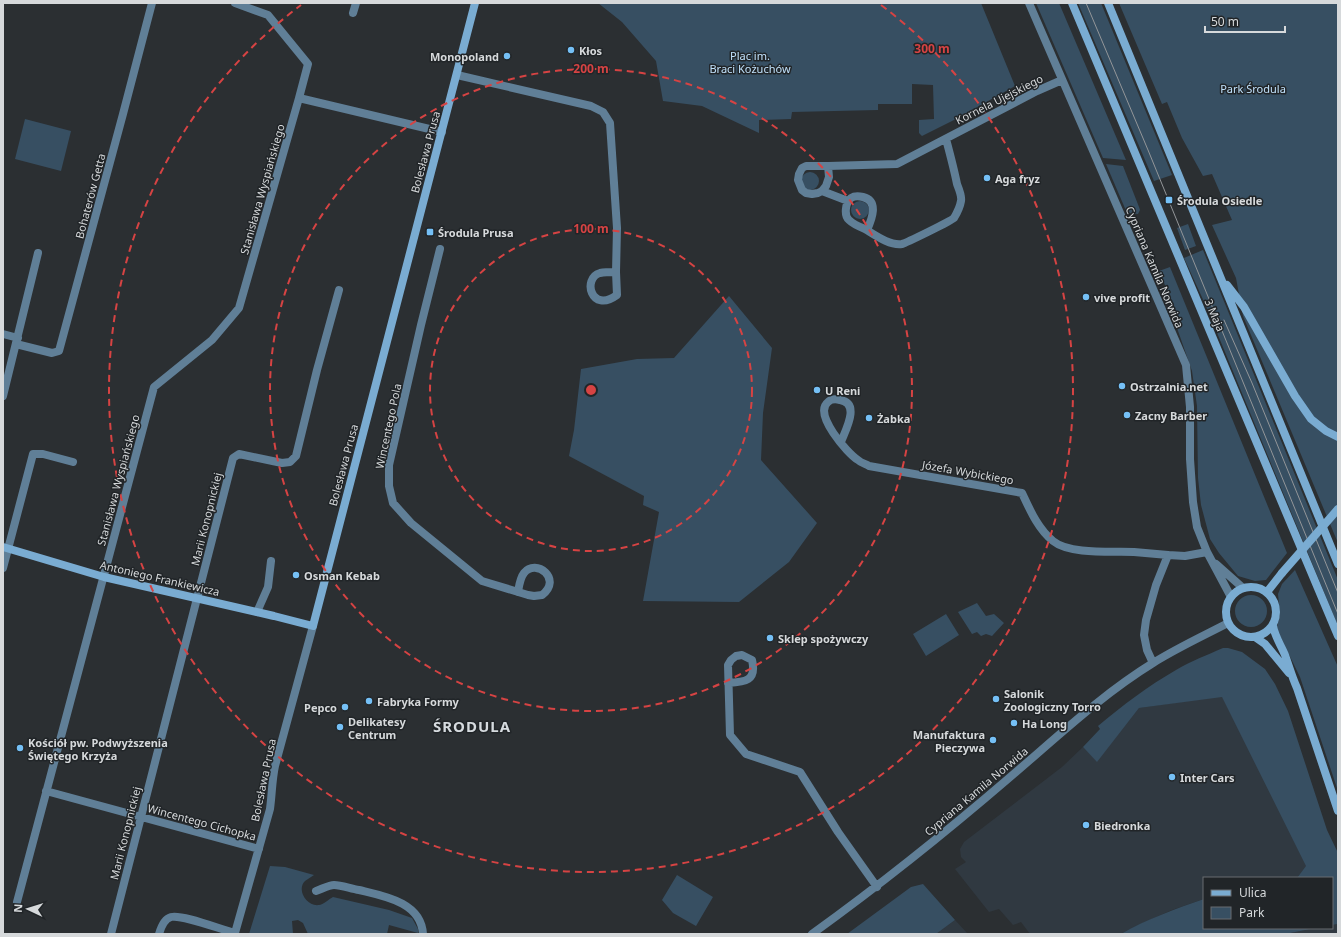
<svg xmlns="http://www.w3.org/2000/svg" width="1341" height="937" font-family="'Noto Sans',sans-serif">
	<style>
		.built { fill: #303941 }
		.green { fill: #374f62 }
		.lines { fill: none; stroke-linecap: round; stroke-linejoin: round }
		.street { stroke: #607f97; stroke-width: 8 }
		.secondary { stroke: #7aacd2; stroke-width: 8 }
		.tram { stroke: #939699; stroke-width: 1 }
		.secondary-bridge { stroke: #7aacd2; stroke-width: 8 }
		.ring { fill: none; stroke: #d64343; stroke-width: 2; stroke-dasharray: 7 5 }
		.poi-dot { fill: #75c0f6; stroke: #212528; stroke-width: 1.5 }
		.labels { text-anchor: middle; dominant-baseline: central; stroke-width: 3; stroke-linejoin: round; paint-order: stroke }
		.poi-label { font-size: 11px; font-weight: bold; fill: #d6d9db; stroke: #212528; text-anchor: start }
		.park-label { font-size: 11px; fill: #c0e1fb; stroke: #212528 }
		.street-label { font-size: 11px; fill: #d6d9db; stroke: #212528 }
		.district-label { font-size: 15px; font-weight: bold; letter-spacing: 1px; fill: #d6dbdf; stroke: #212528 }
		.centre { fill: #d64343; stroke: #212528; stroke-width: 2 }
		.ring-label { font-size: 12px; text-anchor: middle; font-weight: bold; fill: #d64343; stroke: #212528; stroke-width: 3; stroke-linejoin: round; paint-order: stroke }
	</style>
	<rect width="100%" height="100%" fill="#2b2f32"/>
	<path class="built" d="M 1222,696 L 1307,866 L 1297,878 L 1204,878 L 1204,899 L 1172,910 L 1134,927 L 1121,934 L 1030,934 L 1021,922 L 1013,925 L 999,909 L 989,912 L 955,869 L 966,862 L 961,857 L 960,849 L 964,842 L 1062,767 L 1083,747 L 1097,761 L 1139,708 Z
		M 955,920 L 968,934 L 936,934 Z
		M 1338,924 L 1338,934 L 1285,934 L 1316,928 L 1332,928 L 1332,925 Z"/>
	<path class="green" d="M 598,3 L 692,3 L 696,4 L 698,3 L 981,3 L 1015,86 L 954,120 L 922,136 L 919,133 L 919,120 L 934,119 L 933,85 L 912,84 L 912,104 L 878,104 L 878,110 L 792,112 L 791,119 L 759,120 L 759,133 L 702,106 L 663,101 L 656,61 L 622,22 Z
		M 1036,3 L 1059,3 L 1126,160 L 1103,158 Z
		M 1078,3 L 1101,3 L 1172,175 L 1154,181 Z
		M 1119,3 L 1338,3 L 1338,543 L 1243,316 L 1236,278 L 1212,225 L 1232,220 L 1212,174 L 1203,176 L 1182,138 L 1167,102 L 1162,104 Z
		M 25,119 L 71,131 L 61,171 L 15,159 Z
		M 1106,164 L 1123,166 L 1139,207 L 1140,210 L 1138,214 L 1127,213 Z
		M801 181a9 9 0 1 1 18 0a9 9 0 1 1-18 0Z
		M851 210a9 9 0 1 1 18 0a9 9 0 1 1-18 0Z
		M 1188,224 L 1196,246 L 1185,250 L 1177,228 Z
		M 1203,250 L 1338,580 L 1338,626 L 1206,306 L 1184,258 Z
		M 1170,267 L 1287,553 L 1266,580 L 1255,581 L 1238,576 L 1219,553 L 1210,539 L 1201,505 L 1198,478 L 1197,406 L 1192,371 L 1177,328 L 1182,325 L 1159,271 Z
		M 729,296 L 772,348 L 763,413 L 761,460 L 817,523 L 789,562 L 739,602 L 643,601 L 659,512 L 643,505 L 644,496 L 569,456 L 574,430 L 581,369 L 637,359 L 674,358 Z
		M 1295,570 L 1338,667 L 1338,791 L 1300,677 L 1278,632 L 1277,626 L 1280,615 L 1278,594 L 1282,584 Z
		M1235 611a16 16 0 1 1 32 0a16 16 0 1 1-32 0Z
		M 977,603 L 986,616 L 994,614 L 1004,623 L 992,636 L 986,634 L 981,636 L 977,632 L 972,634 L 958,612 Z
		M 946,614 L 959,635 L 926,656 L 913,634 Z
		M 1223,648 L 1228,648 L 1242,652 L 1265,669 L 1275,684 L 1288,711 L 1327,830 L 1338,853 L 1338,924 L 1332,925 L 1332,878 L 1297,878 L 1306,866 L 1222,697 L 1139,708 L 1097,762 L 1083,747 L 1100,729 L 1098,726 C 1123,705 1148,686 1176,670 C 1191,661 1207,655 1223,648 Z
		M 270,866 L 285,867 L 314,875 C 311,877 308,879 305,881 C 296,890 307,907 319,905 C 323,905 329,899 333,897 L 389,910 L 412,918 L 418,929 L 418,933 L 389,925 L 387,934 L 308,934 L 303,923 L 298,920 L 292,921 L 293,934 L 249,934 Z
		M 677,875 L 713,897 L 696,926 L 673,913 L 662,900 Z
		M 923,884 L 955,920 L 936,934 L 847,934 L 911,887 Z
		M 1204,899 L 1204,928 L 1316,928 L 1285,934 L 1121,934 C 1147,919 1175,909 1204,899 Z"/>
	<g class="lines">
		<path class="street" d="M 235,3 L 268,15 L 308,64 L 299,98 L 442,132
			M 1029,3 L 1186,365 L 1190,407 L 1190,459 L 1193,502 L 1197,527 L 1207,552 L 1231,597
			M 353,13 L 356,3
			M 457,75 L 591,106 L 603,112 L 610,123 L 617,228 L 616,272 L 617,295 C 591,314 582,278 600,273 C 605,272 611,272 616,272
			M 828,166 L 829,177 L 826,186 L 822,191 L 818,193 L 812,194 L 806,193 L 802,190 L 798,180 L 799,174 L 802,168 L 806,166 L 828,166 L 897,164 L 1037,91 L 1062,80
			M 822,191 L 848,201
			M 867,230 C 872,219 879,201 863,197 C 859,196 854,196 851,198 C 845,203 844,216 849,220 C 853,224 860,227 865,229 C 875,235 890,246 902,244 C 906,243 951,221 954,218 C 957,213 960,207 961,201 C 962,196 959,189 957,184 C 954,169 950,154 946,139
			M 440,249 L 421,325 L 389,465 L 389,486 L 393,503 L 411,523 L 482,581 L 528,595 L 534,596 L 542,595 C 563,579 536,558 524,573 C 520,578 519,586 518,592
			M 3,334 L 18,338
			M 16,344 L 52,353 L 59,351 L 123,114 L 152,3
			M 3,396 L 38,253
			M 841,442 C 845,431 861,403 840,400 C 836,399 831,399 828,402 C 813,414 847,453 858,460 C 861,463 866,464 869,466 L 1022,493 C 1030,510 1038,529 1053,541 C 1070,555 1113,551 1134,552 C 1145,553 1157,554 1168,555
			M 1216,564 L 1243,588
			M 3,568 L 33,454 L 43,454 L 73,462
			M 257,612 L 268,587 L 271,561
			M 1153,663 L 1147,650 L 1144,635 L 1146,620 L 1156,585 L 1168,555 L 1185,556 L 1207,552
			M 728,683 C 745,682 757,681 752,660 L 742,655 L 736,656 L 731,660 L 728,665 L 730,735 L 746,754 L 800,772 L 838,832 L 877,887
			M 46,791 L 259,849
			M 316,891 C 322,889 329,885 334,885 C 342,885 351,889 359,890 C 384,896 421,902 423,934
			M 17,902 L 154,387 L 212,340 L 239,308 L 299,98
			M 111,934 L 233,458 L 239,454 L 282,463 L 290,462 L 296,456 L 317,370 L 339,290
			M 159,934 C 161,927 164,919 171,917 C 182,914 222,930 235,933 L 270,809 C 272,794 272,780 275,766 L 313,626
			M 812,934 C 880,885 945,833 1009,778 C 1056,738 1101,695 1153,663 C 1177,648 1203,636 1228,623"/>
		<path class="secondary" d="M 1072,3 L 1338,636
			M 1108,3 L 1338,564
			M 1227,285 L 1244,307 L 1295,396 L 1311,419 L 1326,431 L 1338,437
			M 3,547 L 104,577 L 274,616 L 313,626 L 475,3
			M1226 612a25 25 0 1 1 50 0a25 25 0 1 1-50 0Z
			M 1267,592 L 1282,573
			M 1273,626 C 1275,637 1281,645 1285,655 C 1289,666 1292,677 1297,688 L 1338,811
			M 1255,637 L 1265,644 L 1289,673"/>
		<path class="tram" d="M 1086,3 L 1148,150 L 1338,614
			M 1224,320 L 1252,383 L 1338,593"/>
		<path class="secondary-bridge" d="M 1282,573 L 1338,509"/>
	</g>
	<g class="ring">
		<circle cx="591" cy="390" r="161"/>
		<circle cx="591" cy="390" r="321"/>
		<path d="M881 5A482 482 0 1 1 301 5"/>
	</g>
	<g class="poi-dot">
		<circle cx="571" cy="50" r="4"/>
		<circle cx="507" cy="56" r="4"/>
		<circle cx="987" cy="178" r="4"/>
		<rect x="1165" y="196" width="8" height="8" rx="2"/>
		<rect x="426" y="228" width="8" height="8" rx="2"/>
		<circle cx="1086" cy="297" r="4"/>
		<circle cx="1122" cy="386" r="4"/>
		<circle cx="817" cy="390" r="4"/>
		<circle cx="1127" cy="415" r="4"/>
		<circle cx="869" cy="418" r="4"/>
		<circle cx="296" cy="575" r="4"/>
		<circle cx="770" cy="638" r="4"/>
		<circle cx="996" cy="699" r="4"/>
		<circle cx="369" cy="701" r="4"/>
		<circle cx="345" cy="707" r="4"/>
		<circle cx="1014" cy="723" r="4"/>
		<circle cx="340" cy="727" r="4"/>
		<circle cx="993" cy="740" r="4"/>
		<circle cx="20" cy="748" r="4"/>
		<circle cx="1172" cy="777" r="4"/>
		<circle cx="1086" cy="825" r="4"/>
	</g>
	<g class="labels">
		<g class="poi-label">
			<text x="579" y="50">Kłos</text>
			<text x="499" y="56" text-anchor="end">Monopoland</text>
			<text x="995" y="178">Aga fryz</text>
			<text x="1177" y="200">Środula Osiedle</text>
			<text x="438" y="232">Środula Prusa</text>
			<text x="1094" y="297">vive profit</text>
			<text x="1130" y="386">Ostrzalnia.net</text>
			<text x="825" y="390">U Reni</text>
			<text x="1135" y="415">Zacny Barber</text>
			<text x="877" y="418">Żabka</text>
			<text x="304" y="575">Osman Kebab</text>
			<text x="778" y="638">Sklep spożywczy</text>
			<text x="1004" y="693">Salonik<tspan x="1004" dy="13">Zoologiczny Torro</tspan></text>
			<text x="377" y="701">Fabryka Formy</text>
			<text x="337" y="707" text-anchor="end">Pepco</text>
			<text x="348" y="721">Delikatesy<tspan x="348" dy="13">Centrum</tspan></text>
			<text x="1022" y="723">Ha Long</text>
			<text x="985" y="734" text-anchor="end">Manufaktura<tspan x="985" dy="13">Pieczywa</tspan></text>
			<text x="28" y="742">Kościół pw. Podwyższenia<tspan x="28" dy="13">Świętego Krzyża</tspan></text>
			<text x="1180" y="777">Inter Cars</text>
			<text x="1094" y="825">Biedronka</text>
		</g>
		<g class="park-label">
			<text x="750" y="55">Plac im.<tspan x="750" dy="13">Braci Kożuchów</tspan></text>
			<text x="1253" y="88">Park Środula</text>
		</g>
		<g class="street-label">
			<text transform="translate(999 99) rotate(-27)">Kornela Ujejskiego</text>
			<text transform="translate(425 152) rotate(-75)">Bolesława Prusa</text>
			<text transform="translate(262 189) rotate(-74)">Stanisława Wyspiańskiego</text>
			<text transform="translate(90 196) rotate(-75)">Bohaterów Getta</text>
			<text transform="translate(1155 267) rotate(67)">Cypriana Kamila Norwida</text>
			<text transform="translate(1215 315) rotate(67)">3 Maja</text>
			<text transform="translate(388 426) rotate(-78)">Wincentego Pola</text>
			<text transform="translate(343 465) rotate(-75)">Bolesława Prusa</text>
			<text transform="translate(968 472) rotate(10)">Józefa Wybickiego</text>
			<text transform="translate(118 480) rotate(-75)">Stanisława Wyspiańskiego</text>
			<text transform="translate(206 519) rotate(-76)">Marii Konopnickiej</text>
			<text transform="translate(160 578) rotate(13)">Antoniego Frankiewicza</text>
			<text transform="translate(263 780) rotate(-78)">Bolesława Prusa</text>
			<text transform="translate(976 791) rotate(-40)">Cypriana Kamila Norwida</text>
			<text transform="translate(202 822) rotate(15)">Wincentego Cichopka</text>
			<text transform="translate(125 833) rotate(-76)">Marii Konopnickiej</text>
		</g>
		<g class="district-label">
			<text x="472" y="726">ŚRODULA</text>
		</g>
	</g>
	<circle cx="591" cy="390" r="6" class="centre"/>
	<g class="ring-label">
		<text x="932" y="53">300 m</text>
		<text x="591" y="73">200 m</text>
		<text x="591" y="233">100 m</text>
	</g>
	<rect width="1341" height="937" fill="none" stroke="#d6d9db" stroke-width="8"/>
	<rect x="1203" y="877" width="130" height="52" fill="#212528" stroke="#696d70"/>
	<rect x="1211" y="890" width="20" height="6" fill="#7aacd2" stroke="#696d70"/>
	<text x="1239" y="897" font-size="12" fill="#d6d9db">Ulica</text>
	<rect x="1211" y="907" width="20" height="12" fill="#374f62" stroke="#696d70"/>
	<text x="1239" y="917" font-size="12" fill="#d6d9db">Park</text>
	<g transform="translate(28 909) rotate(274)" stroke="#212528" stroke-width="3" paint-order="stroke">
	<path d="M0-3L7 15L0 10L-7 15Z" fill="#d6d9db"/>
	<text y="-6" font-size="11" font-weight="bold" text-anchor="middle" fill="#d6d9db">N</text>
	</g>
	<path d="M1205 26v6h80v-6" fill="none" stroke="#d6d9db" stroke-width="2"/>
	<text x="1211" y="26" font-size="12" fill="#d6d9db" stroke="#212528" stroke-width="3" paint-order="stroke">50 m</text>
</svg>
